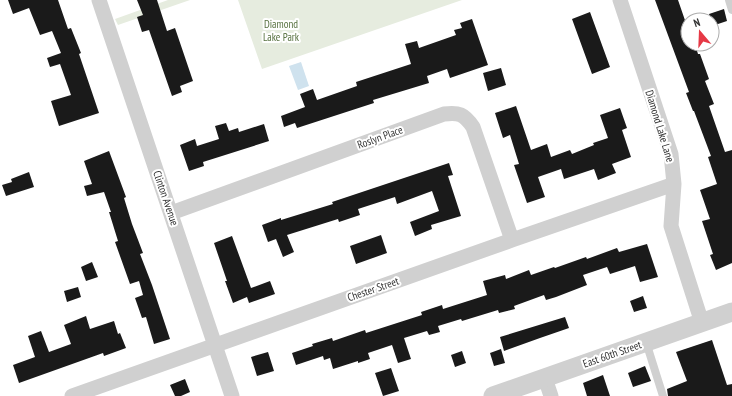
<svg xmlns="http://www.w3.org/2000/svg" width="732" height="396" font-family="'PT Sans Narrow',sans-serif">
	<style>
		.green { fill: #e6ecdf }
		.water { fill: #cfe2ee }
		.building { fill: #1a1a1a }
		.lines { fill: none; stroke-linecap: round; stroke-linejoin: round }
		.service { stroke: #d0d0d0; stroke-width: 8 }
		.minor { stroke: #d0d0d0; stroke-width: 15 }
		.tertiary { stroke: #d0d0d0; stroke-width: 19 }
		.labels { text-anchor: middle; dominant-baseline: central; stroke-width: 4; stroke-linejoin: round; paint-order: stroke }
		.park-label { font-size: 11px; fill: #56703f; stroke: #fff }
		.street-label { font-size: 11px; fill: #333; stroke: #fff }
	</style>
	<rect width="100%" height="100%" fill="#fff"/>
	<path class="green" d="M 168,0 L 190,0 L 118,25 L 115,19 Z
		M 238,0 L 462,0 L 262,69 Z"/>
	<path class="water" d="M 301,62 L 309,86 L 298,90 L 289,66 Z"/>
	<path class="building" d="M 8,0 L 58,0 L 68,29 L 71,28 L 81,53 L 79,54 L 99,113 L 59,126 L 51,101 L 71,95 L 60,64 L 50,67 L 47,58 L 61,53 L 52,31 L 40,35 L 29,8 L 13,14 Z
		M 137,0 L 157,0 L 167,31 L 175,28 L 193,81 L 180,86 L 182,92 L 172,96 L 149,30 L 142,32 L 137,17 L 143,15 Z
		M 655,0 L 678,0 L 688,29 L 688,44 L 695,44 L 698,54 L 700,54 L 709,79 L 705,81 L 714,104 L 709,106 L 725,152 L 732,150 L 732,263 L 716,270 L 710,255 L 713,254 L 702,221 L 710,219 L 700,190 L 717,184 L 708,157 L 711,156 L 694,111 L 693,111 L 686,93 L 689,92 Z
		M 724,9 L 727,21 L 712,26 L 712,20 L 711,20 L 709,14 Z
		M 590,12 L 610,67 L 592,74 L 572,19 Z
		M 472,19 L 488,65 L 450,78 L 447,69 L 427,76 L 429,83 L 373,100 L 374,103 L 297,128 L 295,123 L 284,127 L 281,116 L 305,107 L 300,94 L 313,89 L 317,100 L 357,86 L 356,82 L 411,64 L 405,44 L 417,41 L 419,48 L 456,35 L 454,30 L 462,28 L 460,23 Z
		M 501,68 L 506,85 L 488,91 L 483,73 Z
		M 516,106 L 531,150 L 547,144 L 551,157 L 570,150 L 572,154 L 594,145 L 593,143 L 608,138 L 600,115 L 620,108 L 627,128 L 622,130 L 631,157 L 612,164 L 616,173 L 598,180 L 594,169 L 564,179 L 561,169 L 538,177 L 545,197 L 527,203 L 514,165 L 519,164 L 510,135 L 503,138 L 495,113 Z
		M 226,123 L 229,131 L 238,128 L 239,132 L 264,124 L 269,141 L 203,162 L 204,166 L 189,171 L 180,145 L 195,139 L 197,146 L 219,139 L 215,126 Z
		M 109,151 L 126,197 L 124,198 L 132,224 L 143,253 L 140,254 L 152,285 L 170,339 L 154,344 L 146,317 L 142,318 L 135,298 L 143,295 L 139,281 L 130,284 L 115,242 L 118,241 L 109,212 L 111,212 L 104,192 L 87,196 L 84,186 L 92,184 L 84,161 Z
		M 449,163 L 453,175 L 448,176 L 461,216 L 431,225 L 432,229 L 415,236 L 410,222 L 439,211 L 432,191 L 397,204 L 395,197 L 358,209 L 360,215 L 339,222 L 338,219 L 287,235 L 294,252 L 283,257 L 276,239 L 268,242 L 262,225 L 281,218 L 281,220 L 333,204 L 332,202 Z
		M 29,172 L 34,187 L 6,196 L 2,185 L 12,182 L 11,179 Z
		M 381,235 L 387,253 L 356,264 L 350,246 Z
		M 232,236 L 251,288 L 270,281 L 275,294 L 249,303 L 247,297 L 233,303 L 225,281 L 227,281 L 214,243 Z
		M 647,244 L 658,277 L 640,282 L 635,266 L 610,274 L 607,267 L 583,275 L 587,285 L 556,297 L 546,300 L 544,295 L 514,306 L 515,309 L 499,313 L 498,310 L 462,321 L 461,319 L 438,326 L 440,332 L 429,335 L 427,331 L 404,338 L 411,359 L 398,363 L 392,345 L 368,353 L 370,359 L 358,363 L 358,361 L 333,369 L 330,358 L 324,360 L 323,356 L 296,365 L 292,353 L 313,346 L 312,344 L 332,338 L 333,341 L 365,330 L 366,333 L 422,315 L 421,312 L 442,305 L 443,309 L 487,295 L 483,281 L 505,275 L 506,279 L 529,270 L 531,275 L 554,267 L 555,268 L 586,257 L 587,259 L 617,248 L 619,252 Z
		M 92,262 L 98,277 L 86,281 L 81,267 Z
		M 78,287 L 81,297 L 67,302 L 64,291 Z
		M 643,296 L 647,308 L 634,312 L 630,301 Z
		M 86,316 L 90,329 L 114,321 L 118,334 L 120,333 L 126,348 L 104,356 L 103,353 L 19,383 L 13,365 L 35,357 L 28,336 L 41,331 L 49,352 L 71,344 L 64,325 Z
		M 565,317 L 569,328 L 540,338 L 504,351 L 500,337 Z
		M 712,340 L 727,385 L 732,384 L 732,396 L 668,396 L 667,389 L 687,381 L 676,352 Z
		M 501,349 L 505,363 L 494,366 L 490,353 Z
		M 462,351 L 466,363 L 455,367 L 451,355 Z
		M 268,352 L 274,371 L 257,376 L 251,357 Z
		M 645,366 L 651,381 L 633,387 L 628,373 Z
		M 391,368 L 399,391 L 383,396 L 375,373 Z
		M 603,375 L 610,396 L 587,396 L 583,383 Z
		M 185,379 L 190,392 L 181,396 L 175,396 L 170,385 Z"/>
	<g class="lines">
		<path class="service" d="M 729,0 L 732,10
			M 646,342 L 663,396"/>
		<path class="minor" d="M 99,0 L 232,396
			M 620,0 L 671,154 L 674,184 L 671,226 L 702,323
			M 171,213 L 444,114 C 459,112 464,114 473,127 L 512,240
			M 545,378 L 551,396
			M 72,396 L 512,240 L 674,184"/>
		<path class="tertiary" d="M 493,396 L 732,312"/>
	</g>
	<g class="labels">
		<g class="park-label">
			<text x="281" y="24">Diamond<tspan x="281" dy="13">Lake Park</tspan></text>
		</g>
		<g class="street-label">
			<text transform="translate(660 126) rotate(73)">Diamond Lake Lane</text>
			<text transform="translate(380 137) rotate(-20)">Roslyn Place</text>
			<text transform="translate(166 198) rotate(71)">Clinton Avenue</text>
			<text transform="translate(373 289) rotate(-19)">Chester Street</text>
			<text transform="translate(612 354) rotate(-19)">East 60th Street</text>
		</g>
	</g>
	<g transform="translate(700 32) rotate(341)"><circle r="19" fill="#ffffff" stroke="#adadad"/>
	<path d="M0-3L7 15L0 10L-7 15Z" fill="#e63946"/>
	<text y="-6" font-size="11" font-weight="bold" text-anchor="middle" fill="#333333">N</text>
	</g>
</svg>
